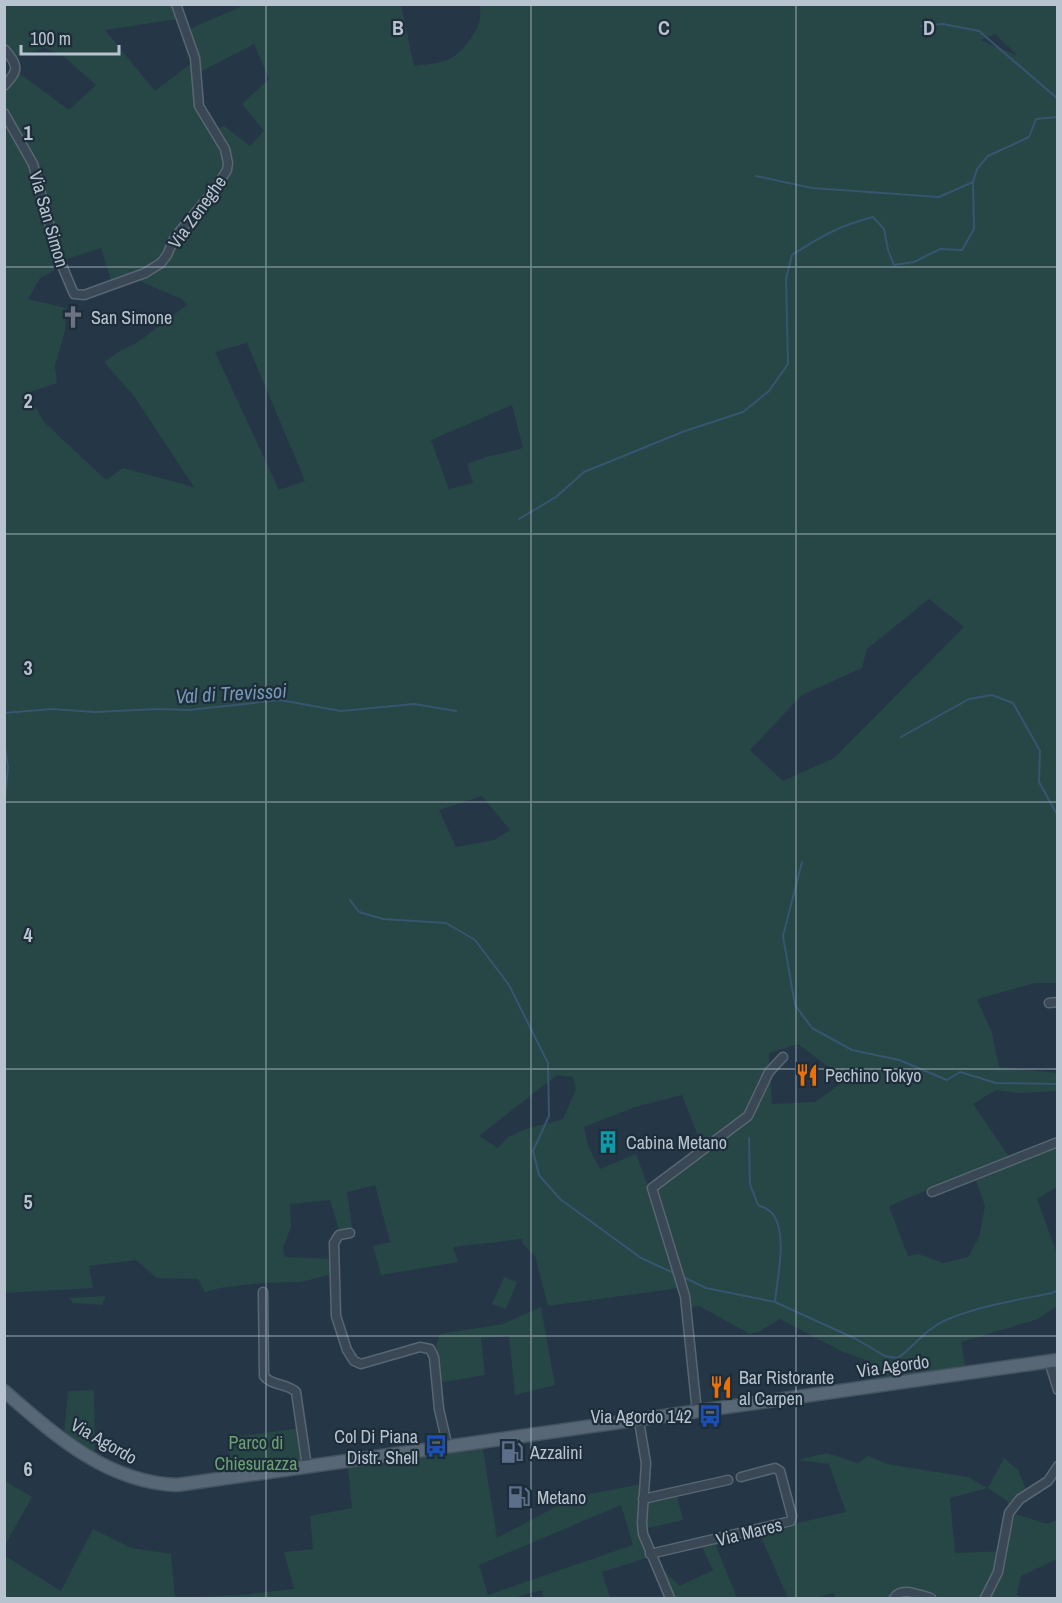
<svg xmlns="http://www.w3.org/2000/svg" width="1062" height="1603" font-family="'Archivo Narrow',sans-serif">
	<style>
		.green { fill: #274646; fill-rule: evenodd }
		.lines { fill: none; stroke-linecap: round; stroke-linejoin: round }
		.stream { stroke: #37556e; stroke-width: 2 }
		.street-casing { stroke: #586672; stroke-width: 11 }
		.primary-casing { stroke: #465461; stroke-width: 15 }
		.street { stroke: #3a4855; stroke-width: 8 }
		.primary { stroke: #586775; stroke-width: 12 }
		.grid { fill: none; stroke: #b7c3ce; stroke-width: 1.5; stroke-opacity: 0.55 }
		.labels { text-anchor: middle; dominant-baseline: central; stroke-width: 4.5; stroke-linejoin: round; paint-order: stroke }
		.street-label { font-size: 18px; fill: #b7c3ce; stroke: #1e2d3a }
		.poi-label { font-size: 18px; fill: #b7c3ce; stroke: #1e2d3a; text-anchor: start }
		.park-label { font-size: 18px; fill: #6ca172; stroke: #1e2d3a }
		.water-label { font-size: 20px; font-style: italic; fill: #7597b4; stroke: #1e2d3a }
		.grid-label { font-size: 20px; text-anchor: middle; font-weight: bold; fill: #b7c3ce; stroke: #1e2d3a; stroke-width: 4.5; stroke-linejoin: round; paint-order: stroke }
	</style>
	<rect width="100%" height="100%" fill="#253746"/>
	<path class="green" d="M 5,5 L 173,5 L 178,19 L 105,30 L 155,91 L 193,62 L 183,32 L 240,7 L 239,5 L 401,5 L 414,66 C 444,62 455,63 473,35 C 480,24 482,17 479,5 L 1057,5 L 1057,983 L 1035,983 L 977,999 L 992,1033 L 999,1067 L 1057,1073 L 1057,1091 L 1021,1093 L 996,1090 L 973,1104 L 1009,1157 L 1057,1138 L 1057,1187 L 1037,1199 L 1057,1254 L 1057,1306 L 1038,1319 L 961,1342 L 966,1370 L 877,1384 L 869,1361 L 843,1352 L 780,1319 L 760,1331 L 750,1334 L 699,1306 L 685,1308 L 679,1288 L 548,1306 L 535,1256 L 523,1244 L 522,1239 L 453,1247 L 458,1262 L 381,1275 L 373,1246 L 390,1242 L 375,1185 L 347,1192 L 352,1228 L 339,1230 L 330,1200 L 290,1204 L 291,1227 L 283,1248 L 285,1257 L 333,1259 L 333,1274 L 301,1282 L 261,1283 L 220,1288 L 205,1292 L 198,1279 L 157,1278 L 136,1260 L 89,1266 L 93,1288 L 5,1293 L 5,89 L 19,73 L 69,110 L 96,85 L 62,55 L 44,48 L 15,57 L 5,46 ZM 995,34 L 1016,54 L 1016,55 L 980,40 ZM 254,44 L 269,79 L 242,104 L 264,131 L 250,146 L 224,126 L 217,129 L 201,104 L 198,73 ZM 101,248 L 112,283 L 128,276 L 182,299 L 187,305 L 138,342 L 120,351 L 104,362 L 134,396 L 194,487 L 123,468 L 106,480 L 44,422 L 27,393 L 57,383 L 55,365 L 65,331 L 66,308 L 28,299 L 40,278 L 59,268 L 58,262 ZM 247,343 L 305,481 L 279,490 L 215,352 ZM 512,405 L 523,448 L 486,457 L 467,464 L 473,483 L 449,489 L 431,440 ZM 929,599 L 964,627 L 834,758 L 783,781 L 750,750 L 802,695 L 862,668 L 867,649 ZM 482,796 L 510,830 L 494,840 L 456,847 L 439,810 ZM 798,1044 L 846,1080 L 815,1102 L 772,1104 L 769,1053 ZM 557,1075 L 573,1077 L 576,1089 L 563,1119 L 526,1129 L 508,1137 L 498,1148 L 479,1136 ZM 682,1095 L 702,1146 L 649,1189 L 636,1154 L 600,1169 L 588,1146 L 584,1127 L 635,1107 ZM 973,1171 L 985,1206 L 979,1237 L 968,1257 L 943,1263 L 918,1254 L 908,1256 L 889,1206 Z
		M 504,1277 L 517,1282 L 506,1309 L 492,1304 Z
		M 106,1296 L 102,1305 L 73,1303 L 69,1298 Z
		M 541,1307 L 555,1385 L 515,1395 L 509,1336 L 481,1338 L 485,1375 L 438,1383 L 436,1346 L 440,1334 L 503,1324 Z
		M 94,1390 L 95,1457 L 64,1435 L 68,1391 Z
		M 300,1428 L 305,1464 L 232,1475 L 228,1438 Z
		M 482,1443 L 497,1538 L 574,1497 L 642,1484 L 641,1498 L 676,1491 L 683,1520 L 640,1530 L 650,1557 L 602,1572 L 610,1598 L 543,1598 L 542,1590 L 513,1598 L 5,1598 L 4,1555 L 61,1591 L 93,1529 L 131,1548 L 171,1554 L 175,1598 L 239,1595 L 294,1589 L 284,1552 L 313,1549 L 310,1516 L 352,1508 L 347,1459 ZM 621,1505 L 633,1545 L 488,1595 L 479,1565 Z
		M 827,1453 L 858,1463 L 868,1456 L 887,1464 L 968,1477 L 988,1488 L 1004,1458 L 1018,1470 L 1029,1496 L 1018,1506 L 1015,1514 L 1047,1524 L 1057,1520 L 1057,1559 L 1021,1576 L 1017,1594 L 1020,1598 L 836,1598 L 833,1593 L 814,1598 L 788,1598 L 760,1535 L 716,1546 L 737,1598 L 668,1598 L 657,1573 L 664,1571 L 680,1586 L 713,1570 L 701,1545 L 846,1512 L 829,1464 L 797,1460 ZM 988,1488 L 1006,1500 L 1015,1514 L 1006,1551 L 955,1553 L 950,1498 Z
		M 5,1481 L 32,1497 L 5,1545 Z"/>
	<g class="lines">
		<path class="stream" d="M 921,26 L 943,24 L 979,31 L 1058,99
			M 756,176 L 812,188 L 939,197 L 973,182
			M 519,519 L 556,497 L 584,472 L 685,431 L 743,412 L 769,391 L 788,364 L 786,279 L 792,255 C 822,236 838,226 873,217 L 884,229 L 888,250 L 894,265 L 914,262 L 940,249 L 962,250 L 974,229 L 973,182 L 977,169 L 988,156 L 1029,137 L 1036,119 L 1058,117
			M 4,713 L 52,709 L 95,712 L 158,709 L 189,710 L 280,700 L 341,711 L 414,704 L 456,711
			M 901,737 L 969,699 L 992,695 L 1013,703 L 1040,751 L 1039,782 L 1058,816
			M 4,742 L 8,767 L 4,808
			M 802,862 L 783,936 L 795,1005 L 812,1028 L 852,1050 L 899,1060 L 947,1080 L 960,1072 L 996,1083 L 1058,1084
			M 350,900 L 359,912 L 383,919 L 446,923 L 475,940 L 509,985 L 548,1063 L 549,1116 L 533,1151 L 539,1175 L 560,1199 L 641,1258 L 676,1274
			M 749,1138 L 750,1184 L 758,1205 C 763,1207 770,1210 773,1214 C 788,1235 777,1278 775,1302
			M 681,1276 L 706,1288 L 775,1302 L 856,1339 L 885,1356 L 898,1358 C 914,1346 927,1328 946,1320 C 979,1306 1017,1300 1052,1293 L 1058,1290"/>
		<g class="street-casing">
			<path id="street" d="M 4,49 C 19,66 19,70 4,86
				M 4,113 L 33,164 L 58,256 L 74,294 L 84,295 L 145,273 L 161,263 L 167,255 L 175,237 L 216,188 L 227,170 L 228,163 L 225,149 L 199,106 L 195,58 L 176,4
				M 1049,1003 L 1058,1002
				M 932,1192 L 1058,1142
				M 350,1233 L 339,1235 L 334,1243 L 336,1316 L 347,1350 L 354,1361 L 361,1364 L 420,1347 L 430,1349 L 434,1357 L 439,1409 L 448,1448
				M 263,1292 L 264,1376 C 271,1386 287,1383 296,1392 L 307,1467
				M 1049,1361 L 1058,1390
				M 697,1412 L 685,1296 L 652,1188 L 748,1116 L 769,1072 L 783,1057
				M 639,1421 L 646,1463 L 642,1523 L 643,1534 L 670,1598
				M 643,1499 L 728,1480
				M 650,1554 L 791,1521 L 792,1516 L 780,1471 L 775,1468 L 741,1477
				M 894,1598 C 901,1586 919,1595 931,1598
				M 985,1598 L 998,1572 L 1009,1513 L 1020,1499 L 1048,1481 L 1058,1466"/>
		</g>
		<g class="primary-casing">
			<path id="primary" d="M 4,1391 C 55,1435 106,1482 177,1485 L 1058,1360"/>
		</g>
		<use href="#street" class="street"/>
		<use href="#primary" class="primary"/>
	</g>
	<path class="grid" d="M 266,4 L 266,1598M 531,4 L 531,1598M 796,4 L 796,1598M 4,267 L 1058,267M 4,534 L 1058,534M 4,802 L 1058,802M 4,1069 L 1058,1069M 4,1336 L 1058,1336"/>
	<defs>
		<g id="church-bare" transform="scale(1.8)"><path d="M-1.2-6h2.4v3.5h3.3v2.4h-3.3V6h-2.4V-.1h-3.3v-2.4h3.3Z" fill="#6b7280" stroke="#1e2d3a" stroke-width="2.5" paint-order="stroke"/></g>
		<g id="restaurant-bare" transform="scale(1.8)"><path d="M-5-6h1v4h1v-4h1v4h1v-4h1v5L-1.5 .5V6h-2V.5L-5-1ZM5-6V6H3V1.5H1.5Q1.5-4 5-6Z" fill="#e8710a" stroke="#1e2d3a" stroke-width="2.5" paint-order="stroke"/></g>
		<g id="building-bare" transform="scale(1.8)"><path d="M-4-6H4V6H1V3H-1V6H-4ZM-2.5-4.3h1.7v1.8h-1.7ZM.8-4.3h1.7v1.8H.8ZM-2.5-1h1.7V.8h-1.7ZM.8-1h1.7V.8H.8Z" fill="#0f9aa8" stroke="#1e2d3a" stroke-width="2.5" paint-order="stroke"/></g>
		<g id="bus-bare" transform="scale(1.8)"><path d="M-5-6H5V4H4V6H2V4H-2V6H-4V4H-5ZM-3.5-4V0h7V-4ZM-3.5 1.2v1.5H-2V1.2ZM2 1.2v1.5H3.5V1.2Z" fill="#1a4fb4" stroke="#1e2d3a" stroke-width="2.5" paint-order="stroke"/></g>
		<g id="fuel-bare" transform="scale(1.8)"><path d="M-5.5-6h7V0h2V4h1.3V-2.5L3-4.5l.8-.8L6-3V5H2.5V1h-1V6h-7ZM-4.2-4.7v3.2H.2V-4.7Z" fill="#5c6f8a" stroke="#1e2d3a" stroke-width="2.5" paint-order="stroke"/></g>
	</defs>
	<g fill-rule="evenodd">
		<use href="#church-bare" x="73" y="317"/>
		<use href="#restaurant-bare" x="807" y="1075"/>
		<use href="#building-bare" x="608" y="1142"/>
		<use href="#restaurant-bare" x="721" y="1387"/>
		<use href="#bus-bare" x="710" y="1416"/>
		<use href="#bus-bare" x="436" y="1446"/>
		<use href="#fuel-bare" x="512" y="1452"/>
		<use href="#fuel-bare" x="519" y="1497"/>
	</g>
	<g class="labels">
		<g class="street-label">
			<text transform="translate(197 212) rotate(-54)">Via Zeneghe</text>
			<text transform="translate(49 219) rotate(74)">Via San Simon</text>
			<text transform="translate(893 1366) rotate(-8)">Via Agordo</text>
			<text transform="translate(104 1441) rotate(30)">Via Agordo</text>
			<text transform="translate(749 1532) rotate(-14)">Via Mares</text>
		</g>
		<g class="poi-label">
			<text x="91" y="317">San Simone</text>
			<text x="825" y="1075">Pechino Tokyo</text>
			<text x="626" y="1142">Cabina Metano</text>
			<text x="739" y="1377">Bar Ristorante<tspan x="739" dy="21">al Carpen</tspan></text>
			<text x="692" y="1416" text-anchor="end">Via Agordo 142</text>
			<text x="418" y="1436" text-anchor="end">Col Di Piana<tspan x="418" dy="21">Distr. Shell</tspan></text>
			<text x="530" y="1452">Azzalini</text>
			<text x="537" y="1497">Metano</text>
		</g>
		<g class="park-label">
			<text x="256" y="1442">Parco di<tspan x="256" dy="21">Chiesurazza</tspan></text>
		</g>
		<g class="water-label">
			<text transform="translate(231 693) rotate(-3)">Val di Trevissoi</text>
		</g>
	</g>
	<g class="grid-label">
		<text x="398" y="35">B</text>
		<text x="664" y="35">C</text>
		<text x="929" y="35">D</text>
		<text x="28" y="140">1</text>
		<text x="28" y="408">2</text>
		<text x="28" y="675">3</text>
		<text x="28" y="942">4</text>
		<text x="28" y="1209">5</text>
		<text x="28" y="1476">6</text>
	</g>
	<rect width="1062" height="1603" fill="none" stroke="#b7c3ce" stroke-width="12"/>
	<path d="M21 45v9h98v-9" fill="none" stroke="#b7c3ce" stroke-width="3"/>
	<text x="30" y="45" font-size="18" fill="#b7c3ce" stroke="#1e2d3a" stroke-width="4.5" paint-order="stroke">100 m</text>
</svg>
